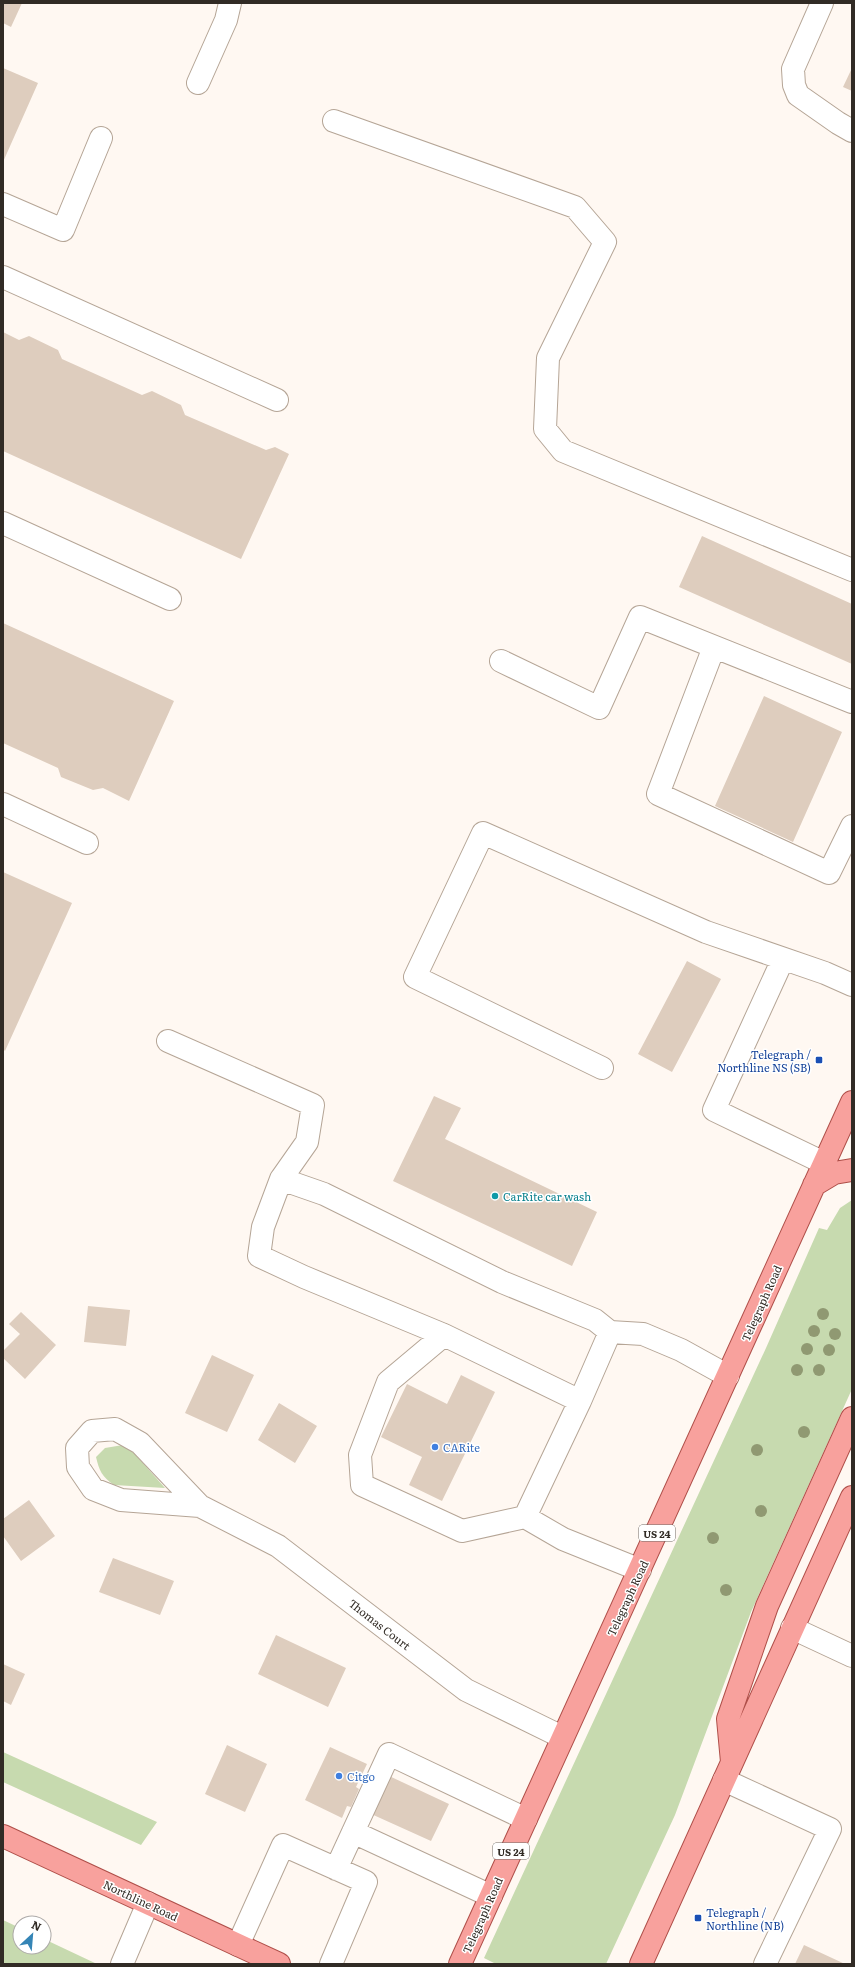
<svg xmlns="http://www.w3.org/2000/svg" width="855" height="1967" font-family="Literata,serif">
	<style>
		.green { fill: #c7daaf }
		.building { fill: #decdbe }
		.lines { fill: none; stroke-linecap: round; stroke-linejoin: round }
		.minor-casing { stroke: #b5a596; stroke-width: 24 }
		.major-casing { stroke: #af4f49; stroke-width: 24 }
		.minor { stroke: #fff; stroke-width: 22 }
		.major { stroke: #f8a19d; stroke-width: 22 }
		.tree { fill: #909972 }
		.transit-dot { fill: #1a4fb4; stroke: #fff; stroke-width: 1.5 }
		.culture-dot { fill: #0f9aa8; stroke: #fff; stroke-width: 1.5 }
		.shop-dot { fill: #3f7fe0; stroke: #fff; stroke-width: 1.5 }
		.labels { text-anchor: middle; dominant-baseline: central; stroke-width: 3; stroke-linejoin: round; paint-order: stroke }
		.shield { fill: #fff; stroke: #6f6b66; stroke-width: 1 }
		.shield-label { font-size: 10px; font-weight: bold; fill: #312b25 }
		.transit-label { font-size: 11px; fill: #164399; stroke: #fff; text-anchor: end }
		.culture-label { font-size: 11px; fill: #0d838f; stroke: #fff; text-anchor: start }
		.street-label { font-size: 11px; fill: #312b25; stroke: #fff }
		.shop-label { font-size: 11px; fill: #366cbe; stroke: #fff; text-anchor: start }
	</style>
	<rect width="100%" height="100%" fill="#fff8f2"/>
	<path class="green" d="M 852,1200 L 852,1389 L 751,1612 L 675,1815 L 606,1964 L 496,1964 L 484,1958 L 766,1348 L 819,1228 L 827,1230 L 840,1208 Z
		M 123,1445 L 134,1453 L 165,1488 L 114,1485 C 102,1477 99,1470 96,1457 L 105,1448 Z
		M 3,1752 L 157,1822 L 141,1845 L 3,1782 Z
		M 3,1920 L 20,1928 L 20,1947 L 44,1947 L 44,1939 L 97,1964 L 3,1964 Z"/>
	<path class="building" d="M 3,3 L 22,3 L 11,27 L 3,23 Z
		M 3,68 L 38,83 L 3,162 Z
		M 852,68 L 852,91 L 843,87 Z
		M 3,332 L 19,340 L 29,336 L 58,350 L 62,359 L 142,395 L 152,391 L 181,405 L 185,415 L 266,450 L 275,447 L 289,454 L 241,559 L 3,451 Z
		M 702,536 L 852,604 L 852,664 L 679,587 Z
		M 3,623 L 174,701 L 129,801 L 103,788 L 93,790 L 61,777 L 58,768 L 3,743 Z
		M 764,696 L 842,732 L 793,842 L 715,806 Z
		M 3,872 L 72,903 L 5,1051 L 3,1049 Z
		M 687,961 L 721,979 L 672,1072 L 638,1054 Z
		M 434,1096 L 461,1108 L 445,1139 L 597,1212 L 572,1266 L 393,1181 Z
		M 88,1306 L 130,1310 L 126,1346 L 84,1342 Z
		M 21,1312 L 56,1345 L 25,1379 L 3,1358 L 3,1351 L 20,1334 L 9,1324 Z
		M 212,1355 L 254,1375 L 227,1432 L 185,1413 Z
		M 461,1375 L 495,1392 L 442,1501 L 409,1485 L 422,1457 L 381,1437 L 407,1384 L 447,1404 Z
		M 279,1403 L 317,1426 L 295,1463 L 258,1440 Z
		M 29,1500 L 55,1536 L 21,1561 L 3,1536 L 3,1519 Z
		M 113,1558 L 174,1581 L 160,1615 L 99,1592 Z
		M 276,1635 L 346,1668 L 328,1707 L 258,1674 Z
		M 3,1664 L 25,1674 L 11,1705 L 3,1701 Z
		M 227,1745 L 267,1764 L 245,1812 L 205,1794 Z
		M 330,1747 L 367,1764 L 356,1787 L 359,1789 L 351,1807 L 347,1806 L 342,1818 L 305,1800 Z
		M 387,1775 L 449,1804 L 431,1841 L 369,1813 Z
		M 804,1945 L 845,1964 L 795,1964 Z"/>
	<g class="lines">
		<g class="minor-casing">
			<path id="minor" d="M 822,3 L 793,69 L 794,85 L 798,95 L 838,123 L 852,131
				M 198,83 L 226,20 L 230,3
				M 334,121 L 575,207 L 605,242 L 548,358 L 545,429 L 563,451 L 852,570
				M 3,204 L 63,230 L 101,138
				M 3,277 L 277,400
				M 3,523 L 170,599
				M 714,647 L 658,794 L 829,873 L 852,826
				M 501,661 L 599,708 L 640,617 L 852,702
				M 3,804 L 87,843
				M 783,959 L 714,1110 L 824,1163
				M 168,1041 L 313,1105 L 307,1142 L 281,1179 L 263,1227 L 259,1256 L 304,1277 L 444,1335
				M 602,1068 L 415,977 L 483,833 L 706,932 L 825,973 L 852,985
				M 281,1179 L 324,1194 L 502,1282 L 595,1320 L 610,1332 L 580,1401
				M 610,1332 L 643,1334 L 681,1350 L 728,1376
				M 200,1506 L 121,1500 L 93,1489 L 78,1467 L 77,1448 L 92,1431 L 115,1429 L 140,1443 L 200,1506 L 278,1546 L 466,1690 L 562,1737
				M 525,1517 L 462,1531 L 362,1485 L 360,1455 L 388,1382 L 444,1335 L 580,1401 L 525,1517 L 563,1539 L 640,1570
				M 792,1628 L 852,1656
				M 724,1780 L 830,1829 L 765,1964
				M 353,1832 L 491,1896
				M 336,1869 L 389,1754 L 526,1819
				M 238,1945 L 283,1845 L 366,1882 L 331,1964
				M 122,1964 L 148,1903"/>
		</g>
		<g class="major-casing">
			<path id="major" d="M 814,1185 L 834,1173 L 852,1170
				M 732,1762 L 728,1719 L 767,1606 L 852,1418
				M 3,1836 L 279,1964
				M 460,1964 L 852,1102
				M 641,1964 L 852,1497"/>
		</g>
		<use href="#minor" class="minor"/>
		<use href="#major" class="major"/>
	</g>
	<g class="tree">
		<circle cx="823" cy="1314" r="6"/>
		<circle cx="814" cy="1331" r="6"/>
		<circle cx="835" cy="1334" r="6"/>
		<circle cx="807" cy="1349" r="6"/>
		<circle cx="829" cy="1350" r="6"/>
		<circle cx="797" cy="1370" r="6"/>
		<circle cx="819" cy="1370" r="6"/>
		<circle cx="804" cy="1432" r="6"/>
		<circle cx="757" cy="1450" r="6"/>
		<circle cx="761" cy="1511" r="6"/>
		<circle cx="713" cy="1538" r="6"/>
		<circle cx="726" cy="1590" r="6"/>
	</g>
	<g class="transit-dot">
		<rect x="815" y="1056" width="8" height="8" rx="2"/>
		<rect x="694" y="1914" width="8" height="8" rx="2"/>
	</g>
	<circle class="culture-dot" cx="495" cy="1196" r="4"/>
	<g class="shop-dot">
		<circle cx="435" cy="1447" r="4"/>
		<circle cx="339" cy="1776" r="4"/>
	</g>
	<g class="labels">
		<g class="shield">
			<rect x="639" y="1525" width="36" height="16" rx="3"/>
			<rect x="493" y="1843" width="36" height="16" rx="3"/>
		</g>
		<g class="shield-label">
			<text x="657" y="1533">US 24</text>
			<text x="511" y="1851">US 24</text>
		</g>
		<g class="transit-label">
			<text x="811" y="1054">Telegraph /<tspan x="811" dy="13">Northline NS (SB)</tspan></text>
			<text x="706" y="1912" text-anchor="start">Telegraph /<tspan x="706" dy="13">Northline (NB)</tspan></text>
		</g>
		<g class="culture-label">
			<text x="503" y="1196">CarRite car wash</text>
		</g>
		<g class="street-label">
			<text transform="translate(761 1303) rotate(-66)">Telegraph Road</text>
			<text transform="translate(627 1598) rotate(-65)">Telegraph Road</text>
			<text transform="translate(380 1624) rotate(38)">Thomas Court</text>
			<text transform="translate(141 1900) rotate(25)">Northline Road</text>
			<text transform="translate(482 1915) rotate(-66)">Telegraph Road</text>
		</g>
		<g class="shop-label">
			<text x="443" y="1447">CARite</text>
			<text x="347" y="1776">Citgo</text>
		</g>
	</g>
	<rect width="855" height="1967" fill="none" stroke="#312b25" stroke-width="8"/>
	<g transform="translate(32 1935) rotate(26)"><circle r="19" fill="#ffffff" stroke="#adaaa8"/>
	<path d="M0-3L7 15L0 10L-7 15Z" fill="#3585b6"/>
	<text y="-6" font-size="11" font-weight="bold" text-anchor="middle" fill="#312b25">N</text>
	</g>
</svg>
